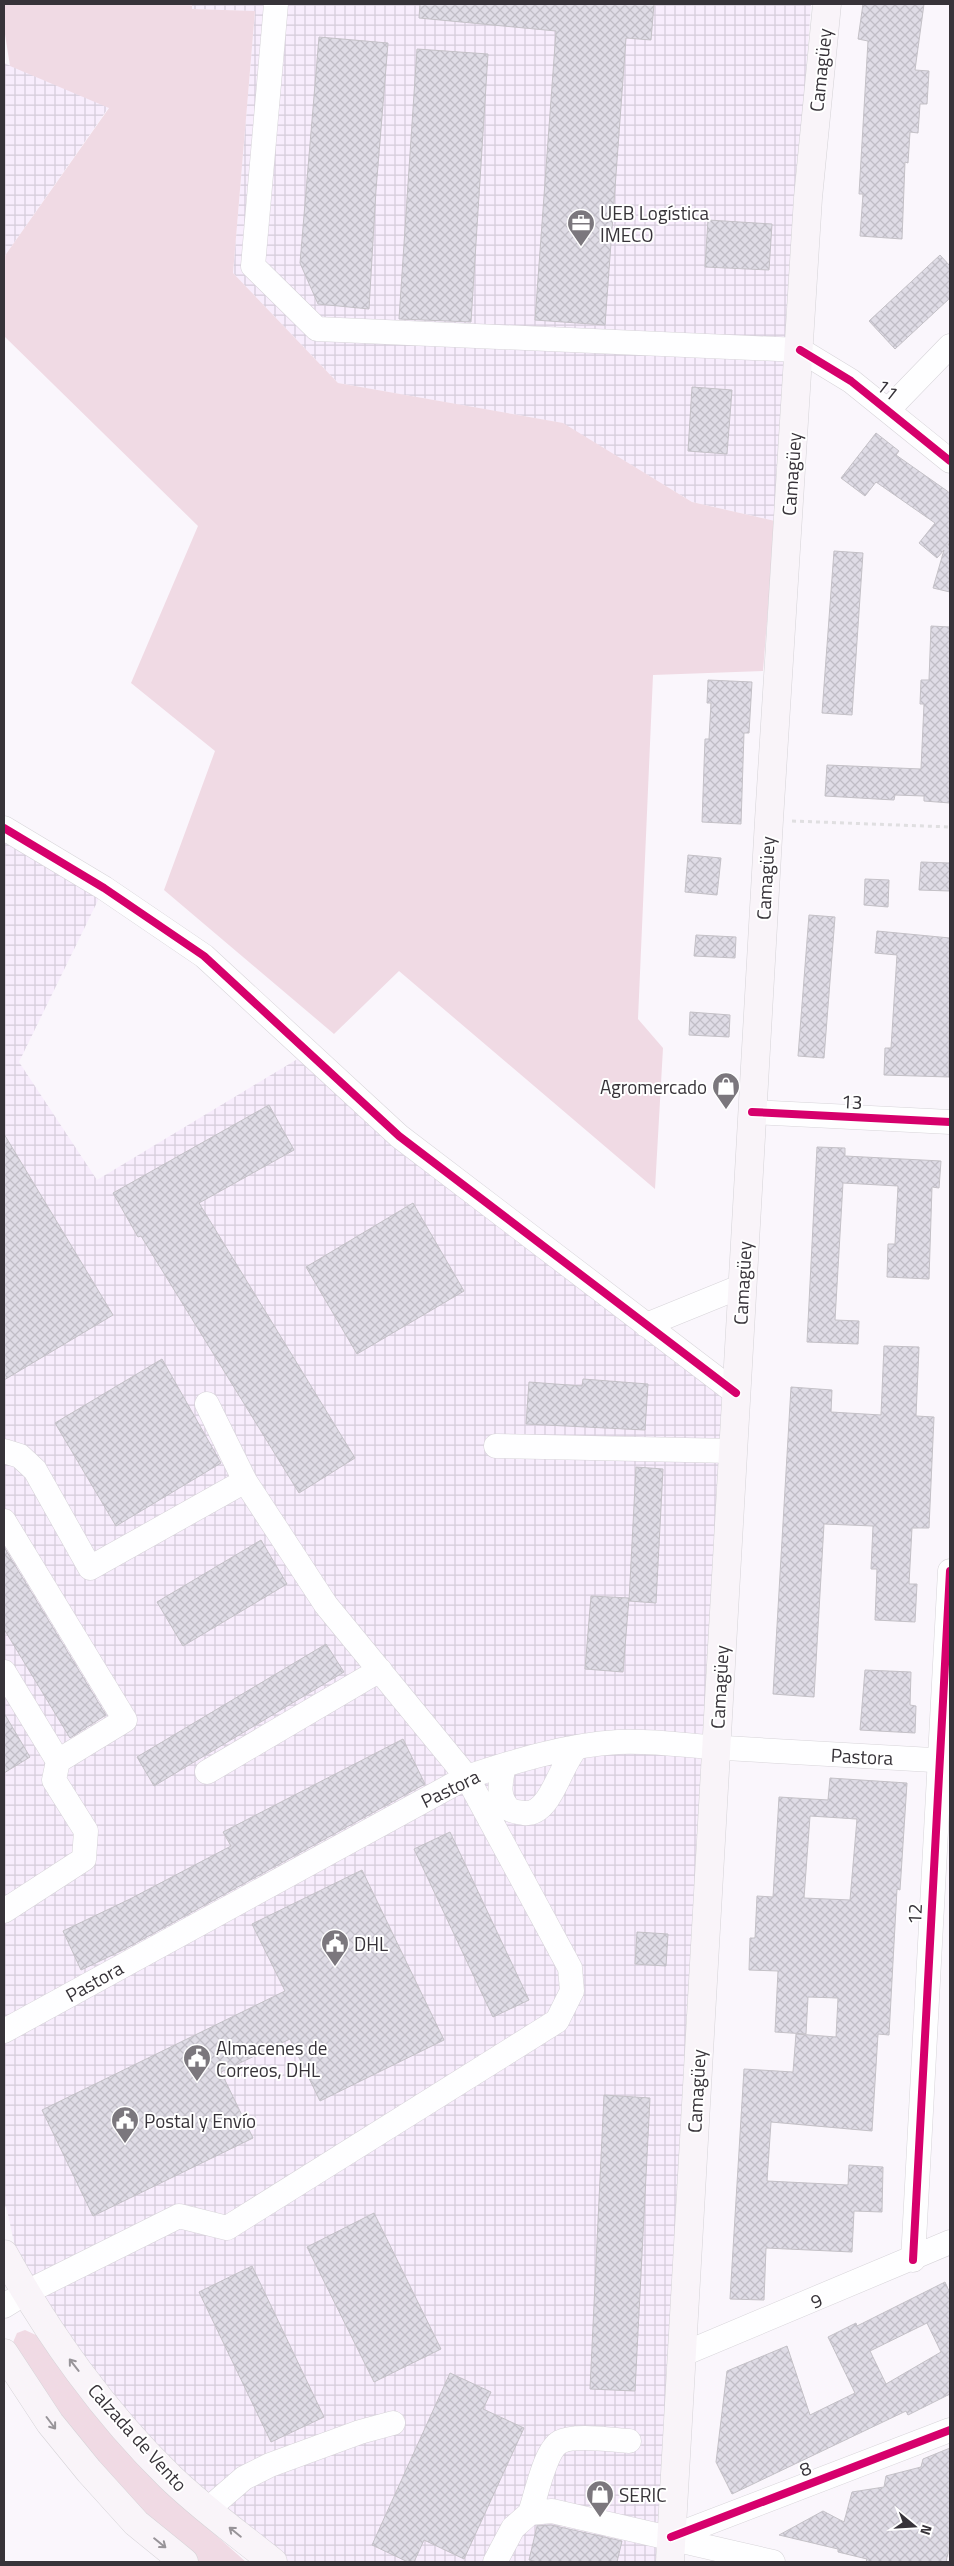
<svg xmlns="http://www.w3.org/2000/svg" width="954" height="2566" font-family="'Titillium Web',sans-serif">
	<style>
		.industrial { fill: url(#industrial-grid) }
		.grass { fill: #f0dae4 }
		.building { fill: url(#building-cross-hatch); stroke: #c4c1c7; fill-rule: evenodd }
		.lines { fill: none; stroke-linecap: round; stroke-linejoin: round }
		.minor-casing { stroke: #d7d4d9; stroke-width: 25 }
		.major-casing { stroke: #d5d3d7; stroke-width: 29 }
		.path { stroke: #e0dfe1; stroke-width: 3; stroke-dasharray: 4 4; stroke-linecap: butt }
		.minor { stroke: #fefeff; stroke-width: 24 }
		.major { stroke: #f9f4f9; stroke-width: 28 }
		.cycleway-casing { stroke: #fff; stroke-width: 11 }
		.cycleway { stroke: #d6006c; stroke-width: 8 }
		.oneway { stroke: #989499 }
		.labels { text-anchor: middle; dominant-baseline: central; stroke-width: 4; stroke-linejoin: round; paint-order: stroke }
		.street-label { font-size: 19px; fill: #373339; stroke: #fff }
		.poi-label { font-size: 19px; fill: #373339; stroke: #fff; text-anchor: start }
	</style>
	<defs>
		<pattern id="industrial-grid" width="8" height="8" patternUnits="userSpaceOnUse" patternTransform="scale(1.25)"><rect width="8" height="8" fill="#f8edfd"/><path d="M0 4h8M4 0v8" fill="none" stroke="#d5ccda"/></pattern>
		<pattern id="building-cross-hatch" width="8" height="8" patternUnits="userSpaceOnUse" patternTransform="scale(1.25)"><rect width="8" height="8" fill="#dfdce6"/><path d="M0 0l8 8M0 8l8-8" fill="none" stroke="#c0bdc6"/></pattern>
	</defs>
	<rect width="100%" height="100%" fill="#faf6fc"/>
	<path class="industrial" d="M 192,4 L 811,4 L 775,521 L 692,502 L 562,423 L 338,383 L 233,273 L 255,11 L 192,9 Z
		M 4,63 L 109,107 L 4,257 Z
		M 4,828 L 104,888 L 19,1062 L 97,1180 L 309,1052 L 736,1393 L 669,2562 L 273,2562 L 223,2522 L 25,2293 L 7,2210 L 4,2203 Z"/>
	<path class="grass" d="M 4,4 L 192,4 L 192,9 L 255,11 L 233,273 L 338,383 L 563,423 L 692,502 L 775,521 L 763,671 L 653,675 L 638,1019 L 663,1048 L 655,1189 L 399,971 L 334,1034 L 164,890 L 215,751 L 131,683 L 198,526 L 4,336 L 4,257 L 109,108 L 10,66 L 4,28 Z
		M 25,2330 L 38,2336 L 200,2521 L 246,2562 L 199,2562 L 120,2493 L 54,2410 L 11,2347 L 17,2333 Z"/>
	<path class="building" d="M 420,4 L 654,4 L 651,40 L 626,38 L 605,325 L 535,320 L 556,31 L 419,18 Z
		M 863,4 L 924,4 L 915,70 L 929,71 L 927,104 L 920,104 L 918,133 L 910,132 L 908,163 L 905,162 L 902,239 L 860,236 L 863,194 L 859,194 L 868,41 L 858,39 Z
		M 319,37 L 388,43 L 376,190 L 369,309 L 318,304 L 300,263 Z
		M 417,49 L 488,54 L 471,322 L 399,319 Z
		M 708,220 L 772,224 L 769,270 L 705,267 Z
		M 940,255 L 950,266 L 950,298 L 895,349 L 869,321 Z
		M 692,387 L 732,390 L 727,454 L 688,451 Z
		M 876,433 L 899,451 L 896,455 L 950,493 L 950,542 L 948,545 L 950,545 L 950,592 L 933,588 L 944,550 L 937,558 L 919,543 L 935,523 L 876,482 L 865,496 L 841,478 Z
		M 834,551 L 863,553 L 852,715 L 822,713 Z
		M 931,626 L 950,627 L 950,803 L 924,801 L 924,796 L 895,795 L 894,800 L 825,796 L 827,765 L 921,769 L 924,704 L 920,704 L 921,680 L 929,680 Z
		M 708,680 L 752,682 L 749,733 L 744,733 L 741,824 L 702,822 L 705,739 L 709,739 L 711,703 L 707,703 Z
		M 688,855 L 721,858 L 717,895 L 685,892 Z
		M 921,862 L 950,863 L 950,891 L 919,890 Z
		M 865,879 L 889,880 L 888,907 L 864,905 Z
		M 809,915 L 835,917 L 824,1058 L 798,1056 Z
		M 877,931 L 950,938 L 949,1077 L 884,1075 L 885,1048 L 891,1048 L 897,955 L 875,953 Z
		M 696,935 L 736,937 L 735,958 L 694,956 Z
		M 690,1012 L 730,1015 L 729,1037 L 689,1035 Z
		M 269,1105 L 294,1150 L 199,1203 L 355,1458 L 299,1493 L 141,1236 L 138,1237 L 113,1193 Z
		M 4,1134 L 113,1315 L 4,1380 Z
		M 817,1147 L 845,1148 L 845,1156 L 941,1161 L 939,1188 L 932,1187 L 929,1279 L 887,1277 L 888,1244 L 895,1244 L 898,1186 L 843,1183 L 835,1320 L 859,1321 L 858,1344 L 807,1342 Z
		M 413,1203 L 464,1291 L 357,1354 L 306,1267 Z
		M 884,1346 L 919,1347 L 916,1416 L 934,1417 L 929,1528 L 912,1528 L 909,1584 L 917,1584 L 915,1622 L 875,1620 L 877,1569 L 871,1569 L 873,1526 L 824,1524 L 814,1697 L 773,1694 L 791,1387 L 832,1390 L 831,1412 L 881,1415 Z
		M 162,1359 L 221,1463 L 116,1526 L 55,1423 Z
		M 583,1379 L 648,1384 L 645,1430 L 526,1424 L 529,1382 L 582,1386 Z
		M 636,1467 L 663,1469 L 656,1603 L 629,1601 Z
		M 261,1540 L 287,1584 L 183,1646 L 157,1602 Z
		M 4,1547 L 106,1715 L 70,1738 L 4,1629 Z
		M 591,1596 L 629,1598 L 623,1672 L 585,1669 Z
		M 326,1644 L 344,1672 L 154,1786 L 137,1757 Z
		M 865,1670 L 911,1672 L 910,1705 L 916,1706 L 915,1733 L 860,1730 Z
		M 4,1713 L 30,1757 L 4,1773 Z
		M 403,1739 L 425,1784 L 125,1949 L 81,1970 L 63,1931 L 130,1899 L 231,1846 L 223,1832 Z
		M 830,1778 L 907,1783 L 900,1890 L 897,1889 L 889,2035 L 878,2034 L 872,2131 L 771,2122 L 767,2181 L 848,2185 L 849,2165 L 883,2167 L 882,2212 L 854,2211 L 852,2252 L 766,2248 L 764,2300 L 730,2299 L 744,2069 L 793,2072 L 796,2034 L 836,2037 L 838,1998 L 808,1997 L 806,2034 L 775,2032 L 778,1971 L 749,1970 L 750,1938 L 755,1938 L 757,1896 L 773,1897 L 779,1797 L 828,1800 ZM 810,1816 L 857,1819 L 850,1900 L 804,1898 Z
		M 450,1832 L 529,2000 L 493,2017 L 414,1849 Z
		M 362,1870 L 444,2040 L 320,2101 L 290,2039 L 221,2072 L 253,2138 L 93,2216 L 42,2110 L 285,1991 L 252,1924 Z
		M 637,1932 L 668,1934 L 666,1966 L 635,1964 Z
		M 604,2095 L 650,2098 L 635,2391 L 590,2389 Z
		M 374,2213 L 441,2349 L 374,2382 L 307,2247 Z
		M 252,2266 L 324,2417 L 271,2442 L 199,2292 Z
		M 945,2282 L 950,2293 L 950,2394 L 908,2415 L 906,2411 L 732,2494 L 716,2462 L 727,2371 L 787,2346 L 810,2415 L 855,2393 L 828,2337 L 856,2323 L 857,2326 ZM 927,2323 L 941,2352 L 886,2384 L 870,2351 Z
		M 450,2373 L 491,2392 L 483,2409 L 524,2428 L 464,2559 L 424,2540 L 414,2562 L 408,2562 L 372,2545 Z
		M 950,2448 L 950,2545 L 946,2562 L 866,2562 L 867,2559 L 838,2552 L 838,2549 L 779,2535 L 823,2511 L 844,2522 L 852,2492 L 884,2487 L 886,2476 L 921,2467 L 923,2459 Z
		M 551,2525 L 622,2541 L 617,2562 L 538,2562 L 529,2560 L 537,2526 Z"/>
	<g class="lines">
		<g class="minor-casing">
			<path id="minor" d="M 276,4 L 253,266 L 317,329 L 800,350 L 851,381 L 950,461
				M 888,410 L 950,346
				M 4,828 L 104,888 L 204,956 L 399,1136 L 736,1393
				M 752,1112 L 950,1122
				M 646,1325 L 742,1286
				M 496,1446 L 733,1451
				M 4,1451 L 20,1456 L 35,1470 L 90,1568 L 245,1481
				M 4,1521 L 125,1720 L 58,1761
				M 4,1672 L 58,1761 L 54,1780 L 86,1831 L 84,1859 L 4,1911
				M 504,1765 C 501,1781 496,1796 509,1809 C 513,1812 519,1812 524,1813 C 551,1816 559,1766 577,1747
				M 207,1772 L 380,1670
				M 4,2031 L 467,1777 C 515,1761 567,1745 618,1742 C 654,1740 688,1746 723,1748 C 799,1752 875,1757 950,1761
				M 913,2260 L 950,1571
				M 4,2306 L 25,2293 L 179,2216 L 227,2228 L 557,2021 L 572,1991 L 570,1968 L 467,1777 L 326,1605 L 245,1481 L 207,1404
				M 681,2355 L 950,2242
				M 207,2510 L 244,2478 L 270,2465 L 360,2432 L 393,2423
				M 530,2513 C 536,2496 545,2450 560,2442 C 574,2434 612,2440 629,2441
				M 671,2537 L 950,2430
				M 495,2562 L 513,2528 L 530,2513 L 552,2511 L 773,2562"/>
		</g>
		<g class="major-casing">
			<path id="major" d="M 4,2254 C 47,2333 105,2414 170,2477 C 202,2508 238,2534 273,2562
				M 4,2353 L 50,2423 L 89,2471 L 136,2523 L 184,2562
				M 670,2562 L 769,820 L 808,198 L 827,4"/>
		</g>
		<path class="path" d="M 792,821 L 950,827"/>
		<use href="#minor" class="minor"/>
		<use href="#major" class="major"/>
		<g class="cycleway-casing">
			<path id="cycleway" d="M 800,350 L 851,381 L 950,461
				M 4,828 L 104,888 L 204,956 L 399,1136 L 736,1393
				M 752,1112 L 950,1122
				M 913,2260 L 950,1571
				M 671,2537 L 950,2430"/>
		</g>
		<use href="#cycleway" class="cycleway"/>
	</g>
	<defs><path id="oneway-shaft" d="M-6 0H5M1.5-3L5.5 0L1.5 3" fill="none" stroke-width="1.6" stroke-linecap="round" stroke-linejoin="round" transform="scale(1.25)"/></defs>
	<g class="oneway">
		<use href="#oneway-shaft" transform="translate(74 2365) rotate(-128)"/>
		<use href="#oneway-shaft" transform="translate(51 2423) rotate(53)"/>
		<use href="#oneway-shaft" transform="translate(235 2532) rotate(-141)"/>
		<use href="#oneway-shaft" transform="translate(160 2543) rotate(39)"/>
	</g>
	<defs>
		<g id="office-pin" transform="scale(1.4375)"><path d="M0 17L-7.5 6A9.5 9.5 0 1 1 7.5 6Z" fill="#7b777d" stroke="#fff"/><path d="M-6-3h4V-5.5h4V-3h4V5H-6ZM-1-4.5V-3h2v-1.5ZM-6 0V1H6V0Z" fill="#fff"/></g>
		<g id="shop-pin" transform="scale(1.4375)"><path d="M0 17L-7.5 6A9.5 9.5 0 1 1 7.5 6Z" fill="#7b777d" stroke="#fff"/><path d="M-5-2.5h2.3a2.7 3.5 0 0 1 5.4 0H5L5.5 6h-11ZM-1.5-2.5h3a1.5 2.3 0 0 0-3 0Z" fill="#fff"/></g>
		<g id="civic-pin" transform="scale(1.4375)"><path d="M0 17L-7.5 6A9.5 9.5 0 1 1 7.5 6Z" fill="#7b777d" stroke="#fff"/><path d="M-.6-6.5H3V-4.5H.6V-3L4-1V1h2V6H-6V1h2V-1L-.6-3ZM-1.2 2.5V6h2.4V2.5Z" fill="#fff"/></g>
	</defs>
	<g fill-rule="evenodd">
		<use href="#office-pin" x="581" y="223"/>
		<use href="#shop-pin" x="726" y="1086"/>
		<use href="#civic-pin" x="335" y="1943"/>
		<use href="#civic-pin" x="197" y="2058"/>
		<use href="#civic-pin" x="125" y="2120"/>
		<use href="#shop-pin" x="600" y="2494"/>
	</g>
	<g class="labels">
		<g class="street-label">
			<text transform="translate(820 70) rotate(-84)">Camagüey</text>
			<text transform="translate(888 389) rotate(38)">11</text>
			<text transform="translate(791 474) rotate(-86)">Camagüey</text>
			<text transform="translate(765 878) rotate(-87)">Camagüey</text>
			<text transform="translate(852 1101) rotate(3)">13</text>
			<text transform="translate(742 1283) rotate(-87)">Camagüey</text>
			<text transform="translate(719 1687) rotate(-87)">Camagüey</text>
			<text transform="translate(862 1756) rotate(3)">Pastora</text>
			<text transform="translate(450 1788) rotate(-26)">Pastora</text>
			<text transform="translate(914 1914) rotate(-87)">12</text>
			<text transform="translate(94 1981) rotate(-29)">Pastora</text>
			<text transform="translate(696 2091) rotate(-87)">Camagüey</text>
			<text transform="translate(816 2300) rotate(-22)">9</text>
			<text transform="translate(138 2437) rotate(48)">Calzada de Vento</text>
			<text transform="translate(805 2468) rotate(-21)">8</text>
		</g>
		<g class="poi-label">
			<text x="600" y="212">UEB Logística<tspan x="600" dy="22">IMECO</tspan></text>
			<text x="707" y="1086" text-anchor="end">Agromercado</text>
			<text x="354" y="1943">DHL</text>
			<text x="216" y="2047">Almacenes de<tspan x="216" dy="22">Correos, DHL</tspan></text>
			<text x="144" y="2120">Postal y Envío</text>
			<text x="619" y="2494">SERIC</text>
		</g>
	</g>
	<rect width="954" height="2566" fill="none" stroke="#373339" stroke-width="10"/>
	<g transform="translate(914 2526) rotate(108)" stroke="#ffffff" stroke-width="4" paint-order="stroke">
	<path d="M0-4L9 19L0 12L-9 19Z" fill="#373339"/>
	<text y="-8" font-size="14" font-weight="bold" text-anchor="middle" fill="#373339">N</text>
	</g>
</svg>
